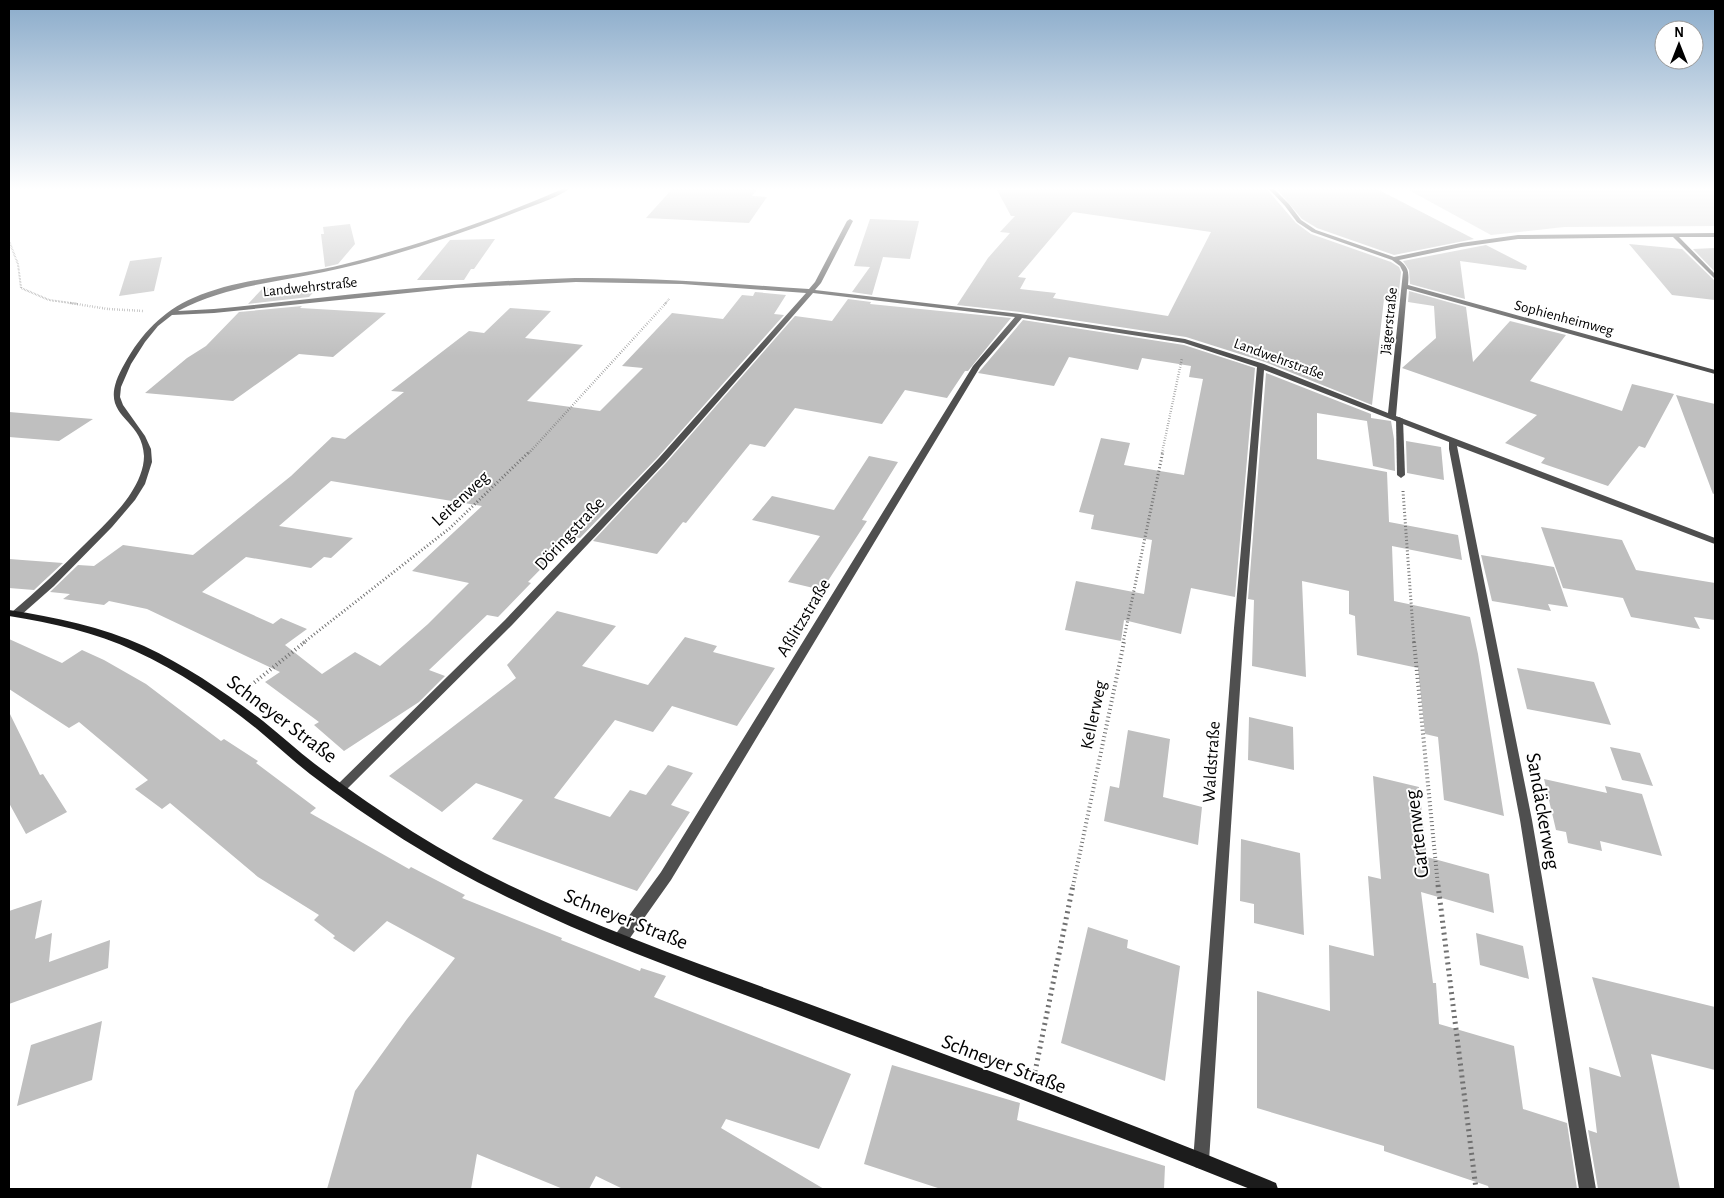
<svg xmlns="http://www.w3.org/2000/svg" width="1724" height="1198" font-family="'Alegreya Sans',sans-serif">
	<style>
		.green { fill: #d6d6d6 }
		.building { fill: #bfbfbf; fill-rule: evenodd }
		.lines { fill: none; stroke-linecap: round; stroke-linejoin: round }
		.path-far4 { stroke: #717171; stroke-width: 2; stroke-dasharray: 0.5 1; stroke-linecap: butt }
		.path-far3 { stroke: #717171; stroke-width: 2.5; stroke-dasharray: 0.5 2; stroke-linecap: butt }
		.path-far2 { stroke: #717171; stroke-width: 3; stroke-dasharray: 1 2.5; stroke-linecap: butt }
		.path-far1 { stroke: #717171; stroke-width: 4; stroke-dasharray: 1 3; stroke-linecap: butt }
		.path { stroke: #717171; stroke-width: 5; stroke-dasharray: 2 4; stroke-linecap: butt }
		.lane { fill: #4f4f4f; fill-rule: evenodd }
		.street { fill: #4f4f4f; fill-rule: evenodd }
		.secondary { fill: #1c1c1c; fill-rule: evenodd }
		.labels { text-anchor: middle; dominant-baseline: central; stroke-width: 4; stroke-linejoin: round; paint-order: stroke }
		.far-street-label { font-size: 15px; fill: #000; stroke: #fff }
		.street-label { font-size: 18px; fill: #000; stroke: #fff }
		.near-street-label { font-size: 21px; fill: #000; stroke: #fff }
	</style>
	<rect width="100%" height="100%" fill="#fff"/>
	<path class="green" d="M 1405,188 L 1715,188 L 1715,226 L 1564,227 L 1491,235 Z"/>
	<path class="building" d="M 673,188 L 758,188 L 752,196 L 767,197 L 749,223 L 646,218 Z
		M 1095,188 L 1266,188 L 1296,223 L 1311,234 L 1391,262 L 1399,267 L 1401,272 L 1398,301 L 1384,299 L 1372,405 L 1265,362 L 1186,337 L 1020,312 L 957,305 L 988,258 L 1010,233 L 1000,232 L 1015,216 L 1011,216 L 997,190 ZM 1073,212 L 1211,232 L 1168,316 L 1053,298 L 1056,293 L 1020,289 L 1026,278 L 1018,277 Z
		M 1276,188 L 1375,188 L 1474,239 L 1394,255 L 1317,228 L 1302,219 Z
		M 870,219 L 919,221 L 910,259 L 883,257 L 872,295 L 852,292 L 870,267 L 854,266 Z
		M 350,224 L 355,244 L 338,264 L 325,267 L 321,234 L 324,234 L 323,227 Z
		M 495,239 L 474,269 L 471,269 L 464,280 L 417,280 L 450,240 Z
		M 1629,244 L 1682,249 L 1715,281 L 1715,300 L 1672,295 Z
		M 1486,245 L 1527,266 L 1526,270 L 1460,261 L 1465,299 L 1410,284 L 1409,270 L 1403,261 Z
		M 1715,248 L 1715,272 L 1693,249 Z
		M 162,257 L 154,291 L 119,296 L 130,261 Z
		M 318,287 L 309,297 L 248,304 L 263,288 Z
		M 1409,291 L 1466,307 L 1473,362 L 1510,321 L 1566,335 L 1530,381 L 1622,411 L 1632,384 L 1674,394 L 1645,448 L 1639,446 L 1608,486 L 1541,463 L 1545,458 L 1505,443 L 1537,415 L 1402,368 L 1436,338 L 1434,306 L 1408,302 Z
		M 755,292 L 786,295 L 774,314 L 784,315 L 658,457 L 580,538 L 572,537 L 528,582 L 531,583 L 498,617 L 487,615 L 429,670 L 445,676 L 419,702 L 344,751 L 314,725 L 319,722 L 265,682 L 280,672 L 147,609 L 109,601 L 104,605 L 63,599 L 70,594 L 50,592 L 78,565 L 94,566 L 123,545 L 193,555 L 291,476 L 332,437 L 345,439 L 404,392 L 391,391 L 469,331 L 484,333 L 510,308 L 551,311 L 525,338 L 583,345 L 527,401 L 600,411 L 643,368 L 622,366 L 672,313 L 723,319 L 742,295 L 753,296 ZM 331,481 L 482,506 L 412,571 L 469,583 L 428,624 L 380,666 L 355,652 L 322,674 L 285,645 L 307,629 L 281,618 L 273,624 L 202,592 L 246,557 L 311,568 L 324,557 L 331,558 L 353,538 L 279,526 Z
		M 848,299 L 871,302 L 870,304 L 1011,318 L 968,371 L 965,371 L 947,398 L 905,390 L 882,424 L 795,408 L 765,447 L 750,444 L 686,523 L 683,522 L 657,554 L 593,541 L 666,463 L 795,316 L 832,321 Z
		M 302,306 L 300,308 L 386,313 L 333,357 L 299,354 L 233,401 L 145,393 L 187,358 L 206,346 L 239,312 Z
		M 1023,320 L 1184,345 L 1255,368 L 1235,597 L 1191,588 L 1181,634 L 1124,620 L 1121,641 L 1065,630 L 1076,581 L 1144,594 L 1152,540 L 1091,529 L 1094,515 L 1079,512 L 1101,438 L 1130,443 L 1124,465 L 1184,475 L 1203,379 L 1189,377 L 1191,366 L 1142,358 L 1138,370 L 1069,357 L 1054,386 L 978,373 Z
		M 1266,373 L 1371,414 L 1371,418 L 1391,421 L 1394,439 L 1395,471 L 1373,466 L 1367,421 L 1317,413 L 1317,459 L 1387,472 L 1389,522 L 1458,535 L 1462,560 L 1392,546 L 1394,601 L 1470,617 L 1478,654 L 1504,816 L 1444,800 L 1438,737 L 1425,734 L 1418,668 L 1357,655 L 1355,616 L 1349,614 L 1349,591 L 1302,581 L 1306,677 L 1252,666 L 1254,600 L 1248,599 Z
		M 1676,395 L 1715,404 L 1715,493 L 1713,494 Z
		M 9,412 L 93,419 L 59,441 L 9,437 Z
		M 1406,441 L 1441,447 L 1444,480 L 1407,473 Z
		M 869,456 L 898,462 L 862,520 L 867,521 L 822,590 L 788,582 L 820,536 L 752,520 L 772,496 L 834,510 Z
		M 1541,527 L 1622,540 L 1636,570 L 1715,583 L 1715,620 L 1694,617 L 1700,629 L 1631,617 L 1623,598 L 1563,588 Z
		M 1481,555 L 1554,567 L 1568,607 L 1548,604 L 1551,611 L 1492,601 Z
		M 9,559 L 63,563 L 34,590 L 9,588 Z
		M 557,611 L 616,626 L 582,666 L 648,685 L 685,637 L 717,646 L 713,652 L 775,668 L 737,726 L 672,706 L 653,732 L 615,720 L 554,798 L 610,817 L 630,790 L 646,795 L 668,765 L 693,773 L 671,805 L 690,812 L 637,891 L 492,839 L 523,800 L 476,783 L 442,812 L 389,776 L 516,678 L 507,665 Z
		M 9,639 L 62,663 L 82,650 L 104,660 L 146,684 L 221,741 L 224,739 L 258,761 L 256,763 L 316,808 L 310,813 L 409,869 L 411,867 L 465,895 L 462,898 L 562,938 L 561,940 L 640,971 L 641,968 L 666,976 L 654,997 L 851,1074 L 819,1149 L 726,1119 L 721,1128 L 824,1189 L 623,1189 L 596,1176 L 589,1189 L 563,1189 L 477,1154 L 471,1189 L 327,1189 L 355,1091 L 407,1019 L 455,958 L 387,921 L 354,952 L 333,938 L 335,936 L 314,920 L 319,915 L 258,877 L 170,803 L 162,809 L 135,789 L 148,780 L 79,722 L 69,728 L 9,689 Z
		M 1517,668 L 1594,682 L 1611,725 L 1527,709 Z
		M 9,712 L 40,775 L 43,774 L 67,812 L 26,834 L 9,803 Z
		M 1249,717 L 1293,727 L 1294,770 L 1248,760 Z
		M 1128,730 L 1170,739 L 1163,797 L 1202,807 L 1198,845 L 1104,821 L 1110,786 L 1119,788 Z
		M 1610,747 L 1640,753 L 1653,786 L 1622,780 Z
		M 1373,776 L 1419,787 L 1427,857 L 1489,874 L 1494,913 L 1421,892 L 1433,983 L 1436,983 L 1439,1024 L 1514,1046 L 1523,1109 L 1567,1123 L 1577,1189 L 1489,1189 L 1488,1186 L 1384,1151 L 1384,1146 L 1257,1108 L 1257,991 L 1330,1011 L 1329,945 L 1374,956 L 1368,876 L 1381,879 Z
		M 1544,779 L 1607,793 L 1605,786 L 1642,794 L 1662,856 L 1600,841 L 1602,851 L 1568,843 L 1566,832 L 1556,830 Z
		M 1241,839 L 1300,853 L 1304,935 L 1254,923 L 1254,904 L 1240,901 Z
		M 42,900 L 35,939 L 52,933 L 49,962 L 110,940 L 108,968 L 9,1004 L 9,911 Z
		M 1088,927 L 1128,940 L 1127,948 L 1180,966 L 1165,1081 L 1061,1043 Z
		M 1476,933 L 1523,946 L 1529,979 L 1480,965 Z
		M 1592,977 L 1715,1007 L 1715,1070 L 1651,1054 L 1680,1189 L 1598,1189 L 1588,1130 L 1597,1133 L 1589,1067 L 1621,1077 Z
		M 102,1021 L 92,1080 L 17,1106 L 31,1045 Z
		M 892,1065 L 1020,1103 L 1017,1120 L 1165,1166 L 1164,1189 L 941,1189 L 864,1164 Z"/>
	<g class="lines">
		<path class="path-far4" d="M 9,241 L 18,264 L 21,288 L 49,300 L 78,304
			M 665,304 L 669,299"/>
		<path class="path-far3" d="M 70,303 L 108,309 L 144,311
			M 529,453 L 666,303
			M 1162,453 L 1182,358"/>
		<path class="path-far2" d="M 1403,491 L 1414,643
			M 303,643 L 450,528 L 530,451
			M 1123,643 L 1163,451"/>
		<path class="path-far1" d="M 1414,642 L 1438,886
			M 245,690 L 305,642
			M 1073,886 L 1124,642"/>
		<path class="path" d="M 1438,885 L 1476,1189
			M 1035,1072 L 1073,885"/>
		<path class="lane" d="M 1396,417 L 1399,417 L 1403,419 L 1405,475 L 1401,478 L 1397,475 Z"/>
		<path class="street" d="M 565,188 L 571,188 C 553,200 529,207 509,215 C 449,238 387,259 324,272 C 273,283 225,286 178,311 L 214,309 C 334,297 454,281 575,278 C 653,277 732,284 809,289 L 815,282 L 847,221 L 850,219 L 853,221 L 821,283 L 815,290 L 1020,314 L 1185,339 L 1264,364 L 1388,413 L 1403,272 L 1400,266 L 1392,260 L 1312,232 L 1297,222 L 1285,206 L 1268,188 L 1273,188 L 1289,204 L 1301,220 L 1316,230 L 1394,257 L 1461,243 L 1518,235 L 1715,233 L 1715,237 L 1679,237 L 1715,274 L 1715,279 L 1673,237 L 1518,239 L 1461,247 L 1399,260 C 1409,267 1409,273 1408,285 L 1715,370 L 1715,374 L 1407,289 L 1396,416 L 1715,538 L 1715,544 L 1712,543 L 1457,446 L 1532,820 L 1596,1189 L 1579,1189 L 1520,820 L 1449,449 L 1449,442 L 1264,370 L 1244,628 L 1209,1161 L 1207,1167 L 1201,1169 L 1195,1167 L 1193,1161 L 1234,628 L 1257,367 L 1184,343 L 1022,318 L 980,367 L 671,880 L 625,945 L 620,946 L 615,945 L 613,940 L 615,935 L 661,872 L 973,366 L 1015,317 L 813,293 L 665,462 L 513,624 L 345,791 L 341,793 L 337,791 L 335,788 L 337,785 L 505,620 L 659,458 L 806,293 L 682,284 L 576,282 L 456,288 L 214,313 L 172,315 L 158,326 L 145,342 L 131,364 L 121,387 L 120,397 L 123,405 L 145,436 L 151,449 L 152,462 L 145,484 L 135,500 L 112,527 L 54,586 L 20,616 L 12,616 L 11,614 L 12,612 C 37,591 60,569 83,546 C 99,530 118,513 131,493 C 138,482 144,469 144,456 C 142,413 92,419 125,363 C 141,334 163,311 193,298 C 241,277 295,277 345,264 C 420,245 494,219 565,188 Z"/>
		<path class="secondary" d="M 9,610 C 55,617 102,627 144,646 C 187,666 226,693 263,721 C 283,737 302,755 323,770 C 381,814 443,853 509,885 C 606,932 708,967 809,1004 C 966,1062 1122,1119 1276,1183 L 1278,1189 L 1250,1189 C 1102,1129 953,1073 804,1017 C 703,979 600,943 503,895 C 435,862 370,820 310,774 C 292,760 275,744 257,729 C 220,699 179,671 135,651 C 95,632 52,623 9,616 Z"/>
	</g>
	<linearGradient id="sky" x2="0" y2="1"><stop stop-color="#8aabca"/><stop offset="0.53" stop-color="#fff"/><stop offset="1" stop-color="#fff" stop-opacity="0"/></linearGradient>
	<rect width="1724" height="356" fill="url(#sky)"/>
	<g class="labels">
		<g class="far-street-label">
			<text transform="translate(310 287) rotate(-6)">Landwehrstraße</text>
			<text transform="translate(1564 318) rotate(15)">Sophienheimweg</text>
			<text transform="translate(1389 321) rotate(-84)">Jägerstraße</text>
			<text transform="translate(1279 359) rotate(20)">Landwehrstraße</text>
		</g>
		<g class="street-label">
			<text transform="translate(461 499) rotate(-43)">Leitenweg</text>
			<text transform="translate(570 534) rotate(-47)">Döringstraße</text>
			<text transform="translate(804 618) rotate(-59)">Aßlitzstraße</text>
			<text transform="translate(1094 715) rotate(-78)">Kellerweg</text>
			<text transform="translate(1212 762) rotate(-86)">Waldstraße</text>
		</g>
		<g class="near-street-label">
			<text transform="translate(282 719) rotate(37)">Schneyer Straße</text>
			<text transform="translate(1543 811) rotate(80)">Sandäckerweg</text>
			<text transform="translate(1417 834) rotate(-97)">Gartenweg</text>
			<text transform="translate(626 919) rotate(22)">Schneyer Straße</text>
			<text transform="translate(1004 1064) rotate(21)">Schneyer Straße</text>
		</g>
	</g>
	<rect width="1724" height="1198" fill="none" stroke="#000000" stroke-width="20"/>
	<g transform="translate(1679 45)"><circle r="24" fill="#ffffff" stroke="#999999"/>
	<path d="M0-4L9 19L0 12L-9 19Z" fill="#000000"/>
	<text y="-8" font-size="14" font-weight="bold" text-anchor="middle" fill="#000000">N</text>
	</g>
</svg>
